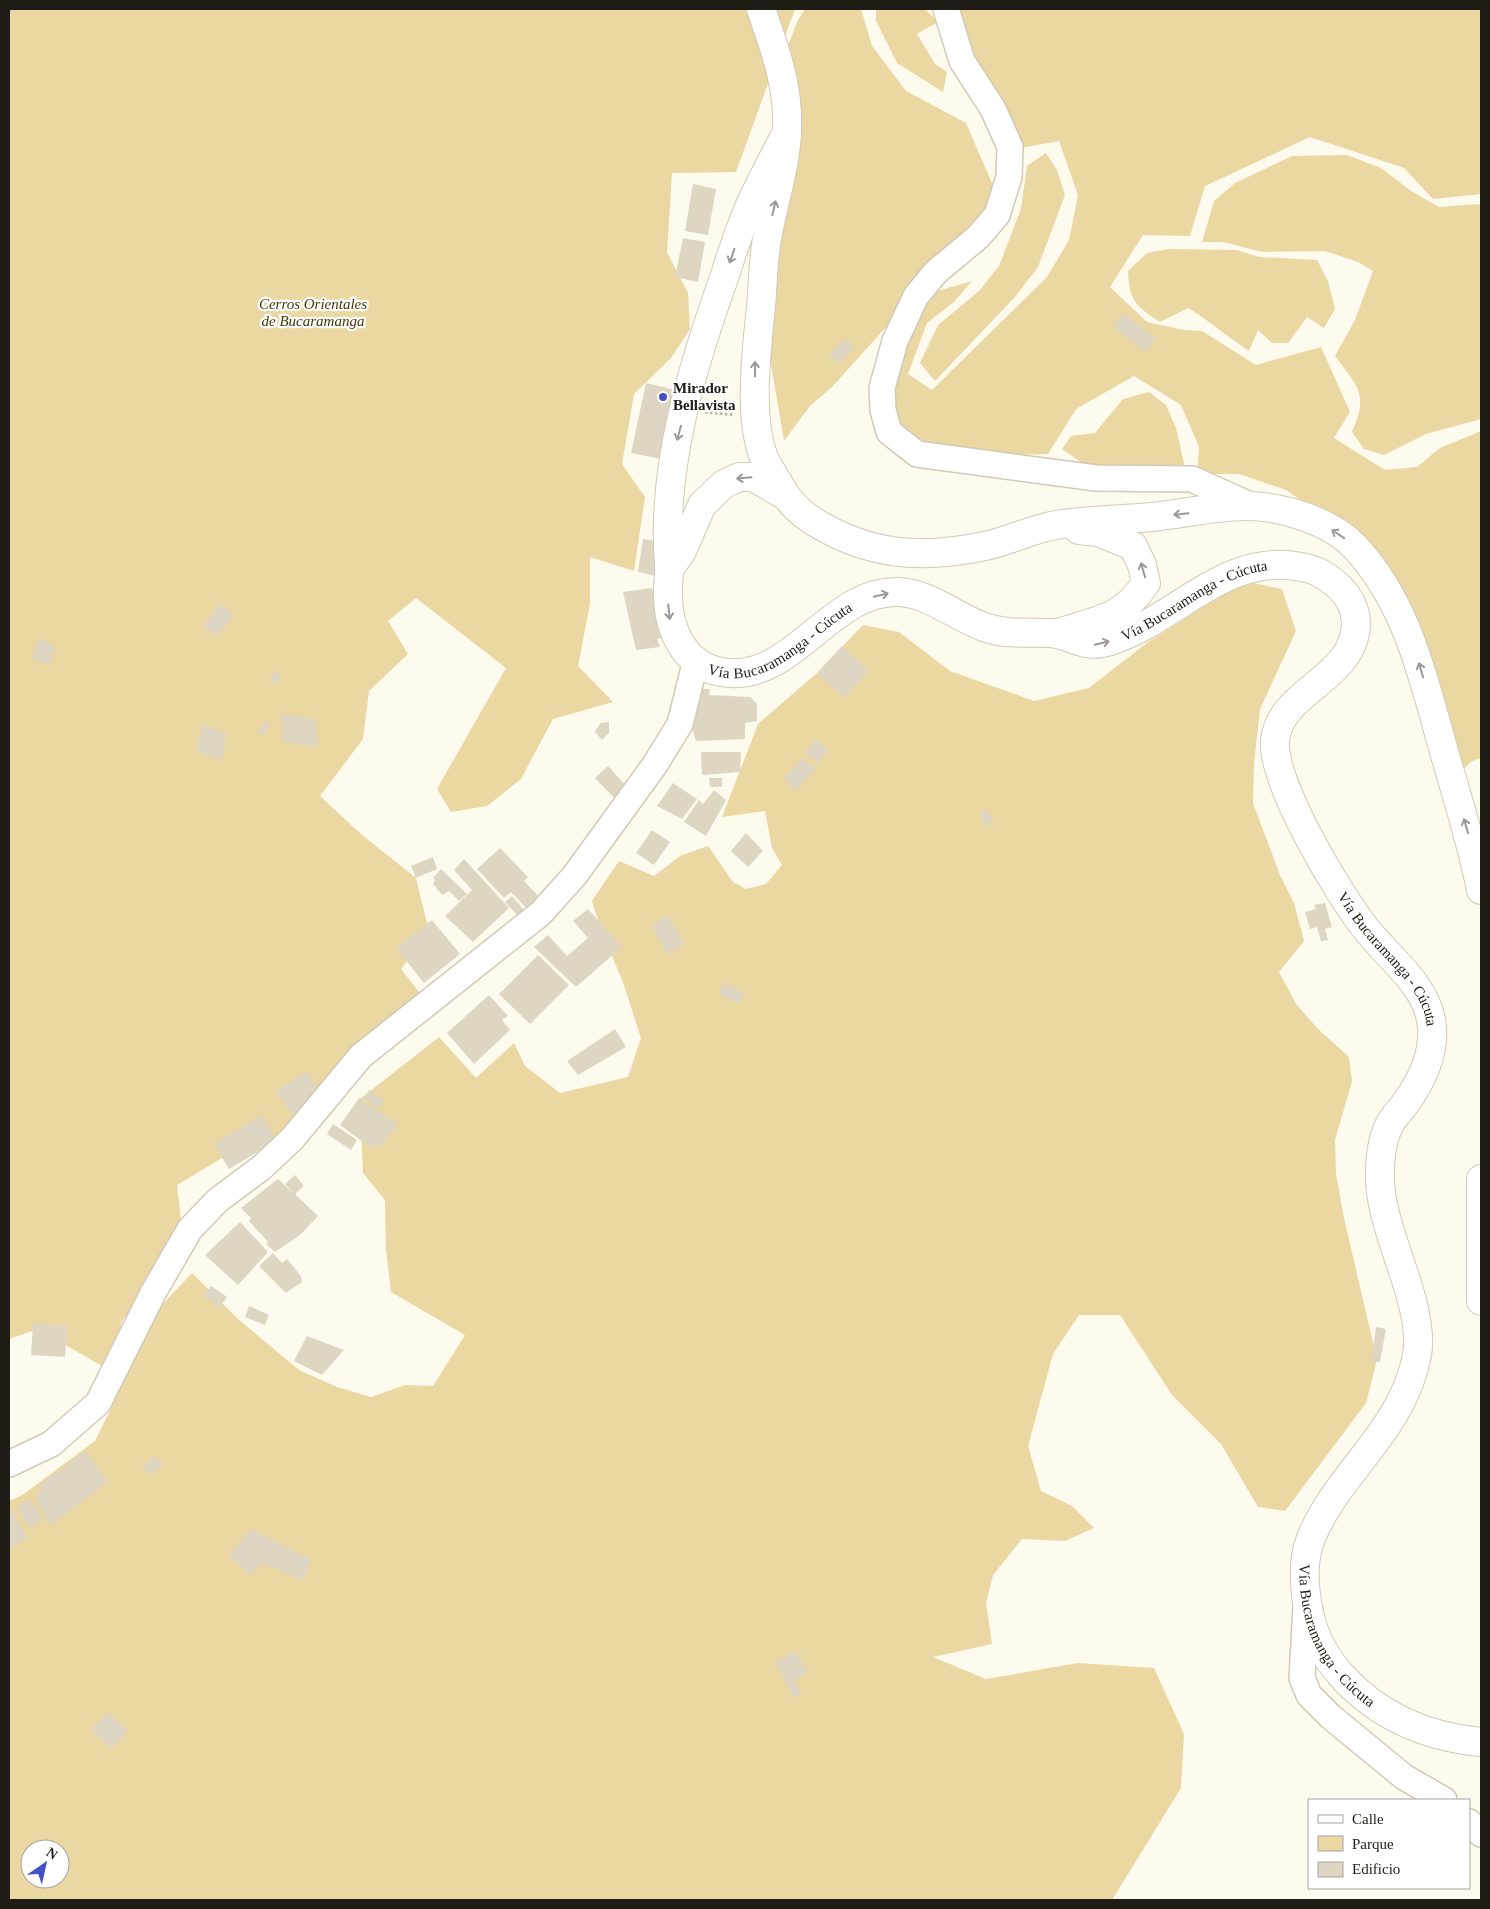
<svg xmlns="http://www.w3.org/2000/svg" width="1490" height="1909" font-family="Georgia,serif">
	<style>
		.green { fill: #ead7a2; fill-rule: evenodd }
		.building { fill: #ded6c2 }
		.lines { fill: none; stroke-linecap: round; stroke-linejoin: round }
		.minor-casing { stroke: #d1cab6; stroke-width: 28 }
		.highway-casing { stroke: #d1cab6; stroke-width: 30 }
		.path { stroke: #b8b4a9; stroke-width: 3; stroke-dasharray: 2.5 2.5; stroke-linecap: butt }
		.minor { stroke: #fff; stroke-width: 25 }
		.highway { stroke: #fff; stroke-width: 28 }
		.oneway { stroke: #9a9996 }
		.poi-dot { fill: #4451c5; stroke: #fff; stroke-width: 2 }
		.labels { text-anchor: middle; dominant-baseline: central; stroke-width: 4.5; stroke-linejoin: round; paint-order: stroke }
		.park-label { font-size: 15px; font-style: italic; fill: #463604; stroke: #fff }
		.poi-label { font-size: 15px; font-weight: bold; fill: #1f1c15; stroke: #fff; text-anchor: start }
		.street-label { font-size: 15px; fill: #1f1c15; stroke: #fff }
	</style>
	<rect width="100%" height="100%" fill="#fefaed"/>
	<path class="green" d="M 9,9 L 795,9 L 736,172 L 672,173 L 667,252 L 688,293 L 690,329 L 671,358 L 634,394 L 622,464 L 645,497 L 634,571 L 590,557 L 590,604 L 578,666 L 613,702 L 553,719 L 521,779 L 487,806 L 451,812 L 437,789 L 506,668 L 416,598 L 388,621 L 408,654 L 369,691 L 363,739 L 320,796 L 362,835 L 416,878 L 429,931 L 401,969 L 430,1006 L 335,1075 L 280,1159 L 249,1142 L 177,1185 L 184,1247 L 122,1321 L 107,1369 L 38,1329 L 9,1339 Z
		M 805,9 L 861,9 L 872,46 L 906,91 L 966,123 L 994,188 L 972,244 L 911,287 L 887,326 L 832,387 L 810,406 L 784,441 L 764,323 L 777,193 L 772,85 L 798,20 Z
		M 876,9 L 925,9 L 938,22 L 917,34 L 935,64 L 947,72 L 943,92 L 897,63 L 876,21 Z
		M 940,9 L 1481,9 L 1481,194 L 1433,199 L 1404,168 L 1310,137 L 1205,186 L 1190,236 L 1143,235 L 1110,287 L 1147,322 L 1184,330 L 1202,331 L 1256,365 L 1321,347 L 1350,412 L 1334,438 L 1385,470 L 1417,467 L 1440,448 L 1481,431 L 1481,758 L 1472,761 L 1444,787 L 1390,603 L 1315,511 L 1286,490 L 1239,474 L 1197,474 L 1199,447 L 1181,405 L 1134,376 L 1076,409 L 1048,454 L 989,456 L 895,445 L 874,386 L 934,292 L 972,281 L 954,302 L 927,323 L 908,374 L 932,390 L 1047,277 L 1069,240 L 1078,195 L 1059,141 L 1014,149 L 976,82 L 945,48 L 948,20 Z
		M 1046,153 L 1057,170 L 1065,195 L 1038,267 L 1015,297 L 935,381 L 920,363 L 938,325 L 979,291 L 999,266 L 1021,209 L 1027,166 Z
		M 1347,155 L 1381,168 L 1411,191 L 1439,207 L 1481,204 L 1481,419 L 1426,434 L 1384,455 L 1364,449 L 1352,432 C 1369,394 1358,387 1335,356 L 1355,320 L 1373,271 L 1358,262 L 1325,251 L 1262,252 L 1223,242 L 1202,242 L 1214,201 L 1235,183 L 1292,156 Z
		M 1169,249 L 1237,250 L 1259,257 L 1317,260 L 1328,281 L 1335,309 L 1324,328 L 1307,317 L 1288,343 L 1272,343 L 1258,330 L 1249,351 C 1228,337 1210,321 1188,308 L 1160,322 C 1136,306 1129,301 1128,271 L 1147,253 Z
		M 1149,392 L 1166,405 L 1176,428 L 1187,477 L 1084,464 L 1062,449 L 1071,436 L 1095,433 L 1123,399 Z
		M 1244,581 L 1282,589 L 1296,631 L 1260,709 L 1254,764 L 1253,803 L 1280,875 L 1294,903 L 1304,941 L 1279,972 L 1296,1004 L 1318,1029 L 1349,1057 L 1352,1081 L 1335,1140 L 1336,1174 L 1344,1218 L 1377,1360 L 1366,1403 L 1285,1511 L 1258,1507 L 1221,1444 L 1172,1395 L 1120,1315 L 1079,1315 L 1053,1354 L 1028,1446 L 1041,1491 L 1072,1506 L 1094,1528 L 1065,1541 L 1022,1539 L 993,1575 L 986,1603 L 992,1644 L 933,1657 L 986,1679 L 1078,1663 L 1154,1668 L 1184,1734 L 1181,1788 L 1112,1900 L 9,1900 L 9,1501 L 21,1496 L 95,1441 L 162,1305 L 192,1273 L 238,1319 L 299,1370 L 337,1387 L 371,1397 L 405,1385 L 433,1386 L 465,1335 L 391,1292 L 386,1250 L 385,1200 L 363,1173 L 360,1099 L 439,1037 L 476,1078 L 514,1043 L 525,1066 L 560,1093 L 628,1077 L 641,1038 L 623,982 L 604,938 L 592,901 L 619,861 L 654,876 L 680,856 L 708,846 L 733,882 L 746,889 L 766,884 L 782,865 L 772,848 L 765,811 L 722,817 L 758,724 L 817,673 L 863,625 L 899,632 L 950,671 L 1034,701 L 1089,688 L 1148,642 ZM 30,1849 L 60,1849 L 60,1879 L 30,1879 Z"/>
	<path class="building" d="M 693,184 L 716,189 L 708,235 L 685,231 Z
		M 683,238 L 705,242 L 698,282 L 675,277 Z
		M 1123,313 L 1156,338 L 1145,352 L 1113,326 Z
		M 844,339 L 854,347 L 839,364 L 829,355 Z
		M 646,383 L 676,390 L 661,459 L 631,453 Z
		M 643,539 L 661,542 L 656,576 L 638,572 Z
		M 652,588 L 664,638 L 657,639 L 660,647 L 636,650 L 623,592 Z
		M 219,604 L 234,614 L 217,637 L 203,627 Z
		M 39,638 L 56,647 L 49,665 L 32,658 Z
		M 842,646 L 869,671 L 844,698 L 817,673 Z
		M 271,673 L 279,673 L 280,682 L 272,683 Z
		M 693,689 L 710,689 L 709,695 L 750,697 L 757,704 L 757,721 L 745,723 L 745,739 L 696,741 L 692,728 L 697,706 Z
		M 281,714 L 315,719 L 318,747 L 283,742 Z
		M 264,722 L 270,725 L 264,736 L 257,732 Z
		M 609,722 L 609,733 L 602,740 L 595,732 L 600,723 Z
		M 203,725 L 226,733 L 222,760 L 196,751 Z
		M 815,739 L 828,749 L 819,763 L 805,753 Z
		M 701,752 L 741,752 L 740,772 L 702,775 Z
		M 803,757 L 816,769 L 796,790 L 783,779 Z
		M 608,766 L 628,788 L 615,799 L 595,778 Z
		M 709,778 L 722,778 L 722,787 L 710,787 Z
		M 673,783 L 697,799 L 682,819 L 657,806 Z
		M 714,790 L 726,800 L 706,836 L 684,822 L 699,800 L 703,804 Z
		M 985,808 L 994,820 L 986,826 L 979,815 Z
		M 652,830 L 670,842 L 654,865 L 636,853 Z
		M 746,833 L 763,851 L 748,867 L 731,851 Z
		M 500,848 L 528,877 L 524,881 L 543,901 L 531,913 L 511,892 L 504,898 L 477,869 Z
		M 433,857 L 437,869 L 416,878 L 411,866 Z
		M 464,859 L 509,908 L 473,942 L 445,916 L 472,890 L 454,870 Z
		M 441,869 L 467,894 L 459,901 L 449,891 L 442,895 L 433,884 L 435,881 L 433,878 Z
		M 512,896 L 524,910 L 517,915 L 505,902 Z
		M 1325,903 L 1332,927 L 1325,929 L 1328,940 L 1321,941 L 1317,927 L 1310,929 L 1305,912 L 1316,909 L 1314,905 Z
		M 588,909 L 622,947 L 576,987 L 534,947 L 548,935 L 567,956 L 588,938 L 573,921 Z
		M 668,915 L 685,944 L 667,954 L 651,925 Z
		M 432,920 L 460,954 L 424,983 L 396,948 Z
		M 538,955 L 569,985 L 530,1024 L 499,994 Z
		M 724,983 L 745,993 L 740,1004 L 719,994 Z
		M 489,995 L 508,1016 L 502,1020 L 510,1030 L 474,1064 L 447,1033 Z
		M 615,1029 L 626,1047 L 578,1075 L 567,1061 Z
		M 306,1071 L 322,1094 L 292,1115 L 276,1092 Z
		M 369,1090 L 385,1101 L 379,1109 L 364,1098 Z
		M 359,1098 L 398,1124 L 380,1148 L 374,1145 L 371,1148 L 340,1125 Z
		M 262,1115 L 277,1140 L 229,1169 L 214,1144 Z
		M 333,1124 L 357,1140 L 351,1150 L 327,1134 Z
		M 295,1175 L 304,1186 L 295,1194 L 318,1216 L 300,1235 L 275,1252 L 266,1244 L 268,1242 L 249,1221 L 251,1218 L 241,1208 L 278,1179 L 293,1193 L 285,1184 Z
		M 240,1222 L 268,1252 L 238,1285 L 205,1255 Z
		M 273,1253 L 282,1263 L 287,1259 L 301,1276 L 302,1282 L 286,1293 L 259,1266 Z
		M 211,1286 L 227,1297 L 219,1308 L 203,1296 Z
		M 249,1306 L 269,1315 L 265,1325 L 245,1317 Z
		M 33,1324 L 67,1326 L 65,1357 L 31,1355 Z
		M 1376,1327 L 1386,1329 L 1380,1362 L 1371,1361 Z
		M 307,1336 L 344,1350 L 322,1375 L 294,1361 Z
		M 86,1451 L 108,1482 L 51,1525 L 35,1497 L 41,1491 L 40,1484 Z
		M 155,1456 L 163,1465 L 150,1475 L 142,1466 Z
		M 29,1499 L 44,1519 L 31,1529 L 16,1507 Z
		M 12,1509 L 27,1538 L 9,1549 L 9,1511 Z
		M 251,1529 L 312,1560 L 303,1580 L 261,1563 L 251,1575 L 229,1556 Z
		M 796,1651 L 808,1673 L 794,1680 L 802,1694 L 794,1698 L 775,1662 Z
		M 108,1712 L 128,1731 L 111,1749 L 91,1730 Z"/>
	<g class="lines">
		<g class="minor-casing">
			<path id="minor" d="M 946,9 L 962,61 L 993,109 L 1010,147 L 1009,177 L 997,215 L 978,237 L 936,272 L 916,296 L 895,341 L 882,388 L 883,410 L 889,432 L 917,454 L 1096,478 L 1192,479 L 1252,506
				M 9,1464 L 51,1444 L 98,1403 L 153,1293 L 190,1229 L 218,1200 L 261,1168 L 292,1139 L 361,1056 L 541,913 L 575,875 L 654,766 L 680,724 L 696,660
				M 1306,1606 L 1302,1678 L 1309,1695 L 1331,1717 L 1404,1777 L 1444,1800
				M 1469,1822 L 1481,1834"/>
		</g>
		<g class="highway-casing">
			<g id="highway">
				<path d="M 761,9 C 775,50 789,86 787,130 C 786,167 773,203 767,239 C 763,261 763,284 761,306 C 757,348 746,427 768,466 C 774,476 781,487 787,497 C 797,511 813,522 827,529 C 879,557 928,558 985,546 C 1009,541 1032,529 1056,525 C 1087,520 1120,520 1152,517 C 1183,514 1215,506 1247,506 C 1281,506 1331,521 1355,547 C 1409,605 1424,682 1445,755 C 1458,800 1472,844 1481,890"/>
				<path id="s1" d="M 787,132 C 775,155 762,179 751,203 C 740,227 732,253 724,278 C 692,367 661,469 669,564 C 670,579 668,575 668,590 C 667,626 682,665 721,672 C 792,685 829,590 898,592 C 929,593 956,617 984,627 C 1006,635 1027,632 1050,633 C 1076,635 1082,651 1113,640 C 1175,619 1224,555 1295,566 C 1302,567 1313,569 1320,573 C 1340,584 1356,601 1356,624 C 1354,680 1281,689 1275,740 C 1271,782 1339,895 1366,929 C 1390,959 1429,987 1432,1027 C 1434,1054 1422,1080 1407,1101 C 1402,1109 1395,1115 1391,1122 C 1382,1137 1380,1157 1380,1174 C 1378,1229 1426,1302 1417,1355 C 1403,1431 1338,1472 1311,1538 C 1301,1563 1304,1591 1310,1617 C 1315,1638 1326,1658 1341,1675 C 1378,1716 1427,1737 1481,1742"/>
				<path d="M 670,568 L 682,551 L 702,505 L 724,484 L 739,477 L 753,477 L 784,495"/>
				<path d="M 1058,633 C 1095,621 1123,619 1146,583 L 1142,565 L 1133,546 L 1098,532 L 1079,530"/>
				<path d="M 1481,1179 L 1481,1301"/>
			</g>
		</g>
		<path class="path" d="M 705,412 L 734,415"/>
		<use href="#minor" class="minor"/>
		<use href="#highway" class="highway"/>
	</g>
	<defs><path id="oneway-shaft" d="M-6 0H5M1.5-3L5.5 0L1.5 3" fill="none" stroke-width="1.6" stroke-linecap="round" stroke-linejoin="round" transform="scale(1.25)"/></defs>
	<g class="oneway">
		<use href="#oneway-shaft" transform="translate(774 208) rotate(-77)"/>
		<use href="#oneway-shaft" transform="translate(732 256) rotate(109)"/>
		<use href="#oneway-shaft" transform="translate(755 369) rotate(-90)"/>
		<use href="#oneway-shaft" transform="translate(679 433) rotate(105)"/>
		<use href="#oneway-shaft" transform="translate(744 478) rotate(175)"/>
		<use href="#oneway-shaft" transform="translate(1181 514) rotate(174)"/>
		<use href="#oneway-shaft" transform="translate(1338 534) rotate(-146)"/>
		<use href="#oneway-shaft" transform="translate(1143 570) rotate(-106)"/>
		<use href="#oneway-shaft" transform="translate(881 595) rotate(-13)"/>
		<use href="#oneway-shaft" transform="translate(669 612) rotate(84)"/>
		<use href="#oneway-shaft" transform="translate(1102 643) rotate(-14)"/>
		<use href="#oneway-shaft" transform="translate(1421 670) rotate(-106)"/>
		<use href="#oneway-shaft" transform="translate(1466 826) rotate(-106)"/>
	</g>
	<circle class="poi-dot" cx="663" cy="397" r="5"/>
	<g class="labels">
		<g class="park-label">
			<text x="313" y="304">Cerros Orientales<tspan x="313" dy="17">de Bucaramanga</tspan></text>
		</g>
		<g class="poi-label">
			<text x="673" y="388">Mirador<tspan x="673" dy="17">Bellavista</tspan></text>
		</g>
		<g class="street-label">
			<text stroke="none"><textPath href="#s1" startOffset="1102">Vía Bucaramanga - Cúcuta</textPath></text>
			<text stroke="none"><textPath href="#s1" startOffset="654">Vía Bucaramanga - Cúcuta</textPath></text>
			<text stroke="none"><textPath href="#s1" startOffset="1699">Vía Bucaramanga - Cúcuta</textPath></text>
			<text stroke="none"><textPath href="#s1" startOffset="2449">Vía Bucaramanga - Cúcuta</textPath></text>
		</g>
	</g>
	<rect width="1490" height="1909" fill="none" stroke="#1f1c15" stroke-width="20"/>
	<rect x="1308" y="1799" width="162" height="90" fill="#ffffff" stroke="#a5a4a1"/>
	<rect x="1318" y="1815" width="25" height="8" fill="#ffffff" stroke="#a5a4a1"/>
	<text x="1352" y="1824" font-size="15" fill="#1f1c15">Calle</text>
	<rect x="1318" y="1836" width="25" height="15" fill="#ead7a2" stroke="#a5a4a1"/>
	<text x="1352" y="1849" font-size="15" fill="#1f1c15">Parque</text>
	<rect x="1318" y="1862" width="25" height="15" fill="#ded6c2" stroke="#a5a4a1"/>
	<text x="1352" y="1874" font-size="15" fill="#1f1c15">Edificio</text>
	<g transform="translate(45 1864) rotate(34)"><circle r="24" fill="#ffffff" stroke="#a5a4a1"/>
	<path d="M0-4L9 19L0 12L-9 19Z" fill="#4451c5"/>
	<text y="-8" font-size="14" font-weight="bold" text-anchor="middle" fill="#1f1c15">N</text>
	</g>
</svg>
